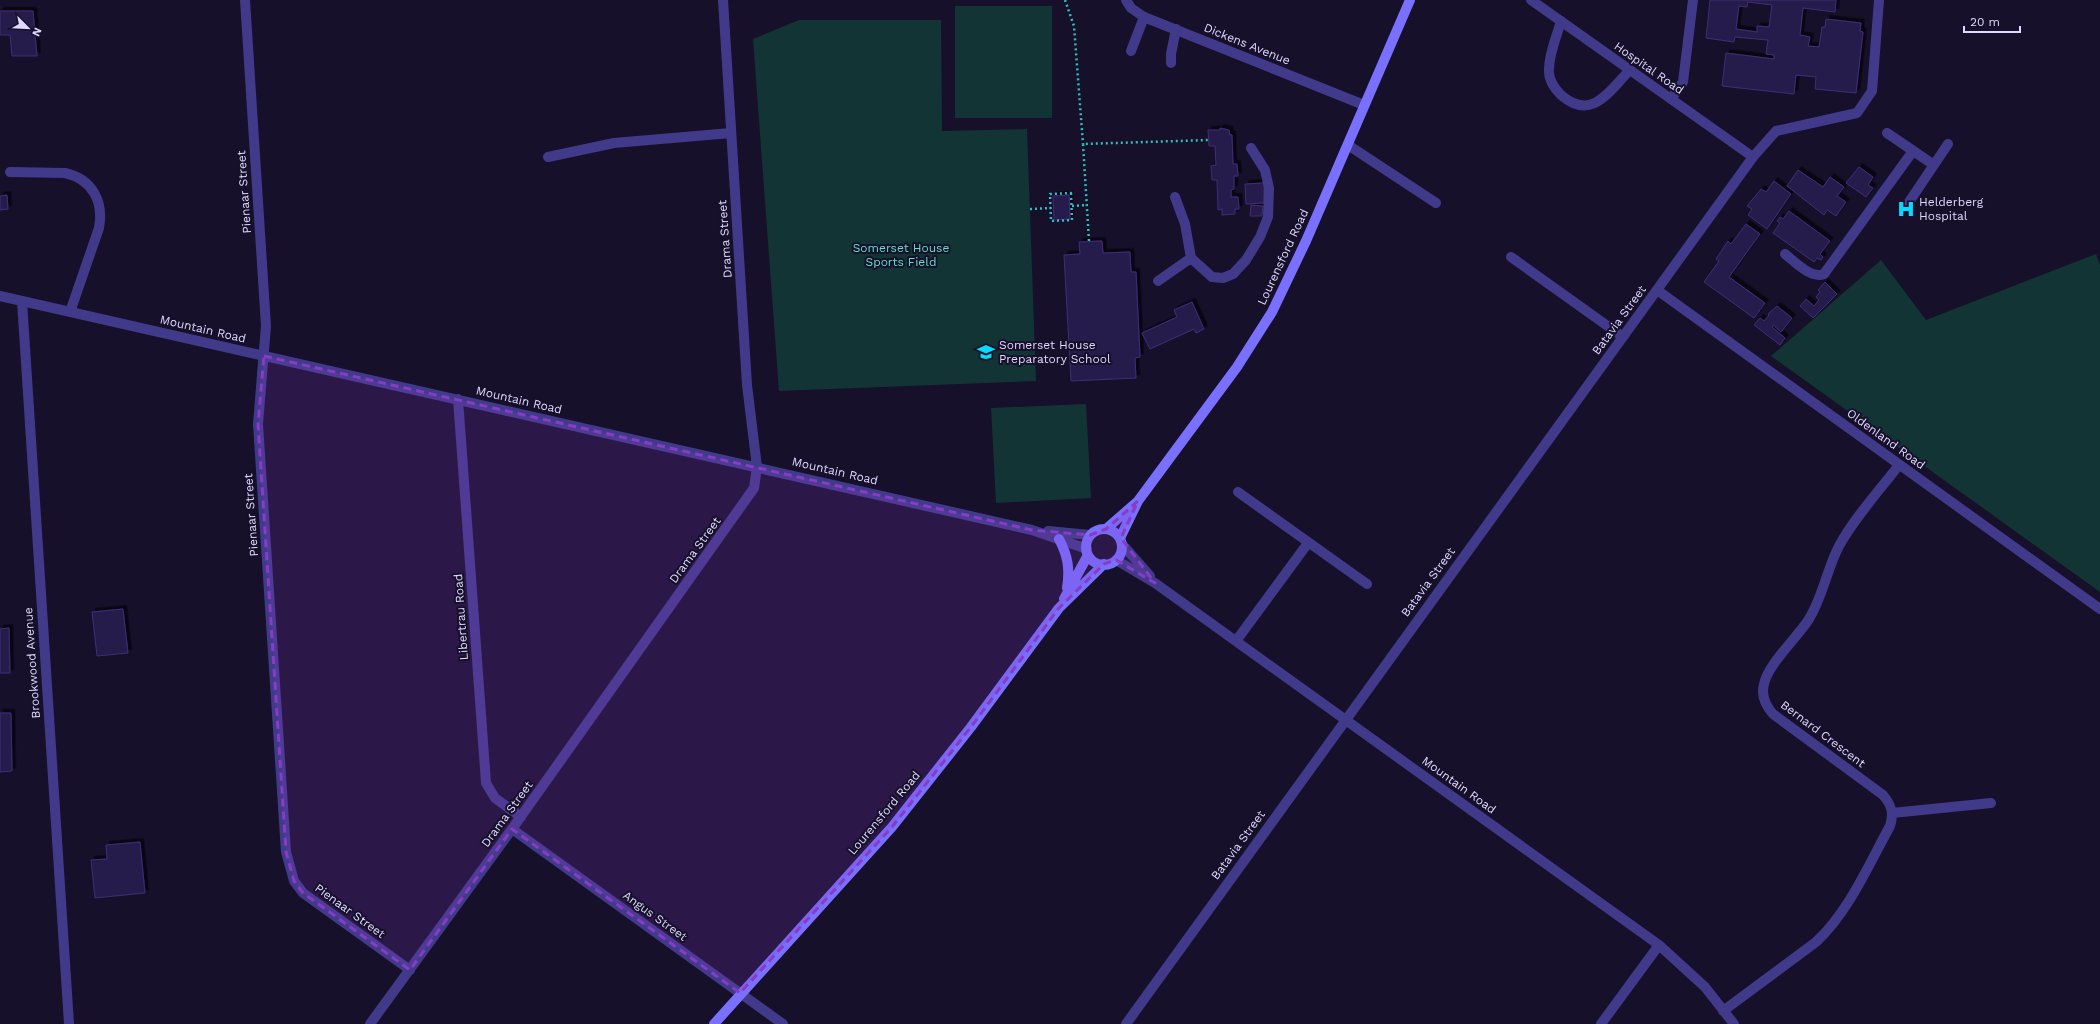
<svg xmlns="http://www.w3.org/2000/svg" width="2100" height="1024" font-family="'Work Sans',sans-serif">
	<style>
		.green { fill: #133434 }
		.building { fill: #281c4b; stroke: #402d78; fill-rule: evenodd; filter: url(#shadow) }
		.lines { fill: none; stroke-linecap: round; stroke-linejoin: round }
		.path { stroke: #2ebebc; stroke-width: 2.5; stroke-dasharray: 2 3; stroke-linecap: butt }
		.lane { stroke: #413a8a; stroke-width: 10 }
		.street { stroke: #413a8a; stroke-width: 10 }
		.secondary { stroke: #7a70ff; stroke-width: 10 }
		.marked { fill: #853dc5; fill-opacity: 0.2; stroke: #853dc5; stroke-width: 3; stroke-dasharray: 8 5; stroke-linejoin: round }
		.labels { text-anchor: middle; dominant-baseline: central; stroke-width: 4; stroke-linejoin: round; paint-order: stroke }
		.street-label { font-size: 12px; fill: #dfd9ff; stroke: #16102a }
		.poi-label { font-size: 12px; fill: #dfd9ff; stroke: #16102a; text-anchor: start }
		.park-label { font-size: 12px; fill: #61e3c9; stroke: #16102a }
	</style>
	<defs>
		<filter id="shadow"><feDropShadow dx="3.5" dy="-3.5" stdDeviation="0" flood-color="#0009"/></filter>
	</defs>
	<rect width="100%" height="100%" fill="#16102a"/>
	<path class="green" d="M 955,6 L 1052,6 L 1052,118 L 955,118 Z
		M 799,20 L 941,20 L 942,131 L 1027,129 L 1036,381 L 779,391 L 753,39 Z
		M 2096,254 L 2100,265 L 2100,592 L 1771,356 L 1881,260 L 1926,320 Z
		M 1086,404 L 1091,498 L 996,503 L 991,408 Z"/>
	<path class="building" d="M 1710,0 L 1836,0 L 1835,12 L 1803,8 L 1800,35 L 1810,37 L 1808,46 L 1819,47 L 1822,27 L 1825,27 L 1826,19 L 1861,23 L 1860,31 L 1863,32 L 1856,93 L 1815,89 L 1816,77 L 1796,75 L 1794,94 L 1722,86 L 1726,53 L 1774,59 L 1774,55 L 1766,54 L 1768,40 L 1735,37 L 1734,42 L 1706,38 ZM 1748,2 L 1772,5 L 1769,27 L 1757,26 L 1757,32 L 1736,29 L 1739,6 L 1747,7 Z
		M 0,11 L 33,11 L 37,56 L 12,56 L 10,35 L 0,35 Z
		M 1220,128 L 1229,130 L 1230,135 L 1232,135 L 1233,164 L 1237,164 L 1238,176 L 1234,176 L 1234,189 L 1231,190 L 1231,197 L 1238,197 L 1239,209 L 1235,209 L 1235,214 L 1222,215 L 1222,209 L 1218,210 L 1217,180 L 1212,180 L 1211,166 L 1216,165 L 1215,146 L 1209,146 L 1208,130 L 1220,130 Z
		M 1859,167 L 1873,177 L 1868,185 L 1873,188 L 1866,197 L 1846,183 Z
		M 1798,170 L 1823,187 L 1830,177 L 1844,187 L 1837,196 L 1846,202 L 1836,216 L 1827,210 L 1824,215 L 1787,186 Z
		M 1774,181 L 1791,194 L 1767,229 L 1748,215 L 1752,209 L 1747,206 L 1761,189 L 1766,192 Z
		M 1264,183 L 1264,203 L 1246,204 L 1245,184 Z
		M 7,195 L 8,209 L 0,210 L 0,196 Z
		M 1069,195 L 1070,219 L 1054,220 L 1053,196 Z
		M 1251,205 L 1263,206 L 1262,216 L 1250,216 Z
		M 1789,211 L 1830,241 L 1820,254 L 1823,257 L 1821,260 L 1817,258 L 1814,262 L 1773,233 L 1780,223 L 1777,221 L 1780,217 L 1783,219 Z
		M 1746,224 L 1760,234 L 1729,277 L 1765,303 L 1754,318 L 1704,282 L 1719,261 L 1716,259 L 1728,241 L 1731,244 Z
		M 1102,241 L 1103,253 L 1130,252 L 1131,272 L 1136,272 L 1140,357 L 1135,358 L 1136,378 L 1071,381 L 1064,255 L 1080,254 L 1079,242 Z
		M 1825,282 L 1837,294 L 1813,318 L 1800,306 L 1806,299 L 1814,306 L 1819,300 L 1816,297 L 1820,292 L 1818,290 Z
		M 1192,302 L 1204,329 L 1196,333 L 1194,329 L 1150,349 L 1142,333 L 1177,317 L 1174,310 Z
		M 1777,306 L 1792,318 L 1781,332 L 1773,325 L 1772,327 L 1785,338 L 1780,345 L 1754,325 L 1760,318 L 1764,321 L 1769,315 L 1768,314 Z
		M 123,609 L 128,653 L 97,656 L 92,612 Z
		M 9,628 L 10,673 L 0,673 L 0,629 Z
		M 0,713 L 11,713 L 12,771 L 0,772 Z
		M 140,842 L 145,893 L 95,898 L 91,860 L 107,859 L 106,845 Z"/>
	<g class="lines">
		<path class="path" d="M 1065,0 L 1074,26 L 1083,144
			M 1071,193 L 1072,220 L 1051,221 L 1050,194 Z
			M 1072,206 L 1087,205
			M 1030,209 L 1051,208
			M 1089,241 L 1083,144 L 1209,140"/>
		<path class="lane" d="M 1561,21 C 1557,36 1549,53 1549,69 C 1548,79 1554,88 1561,95 C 1592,122 1609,91 1630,70
			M 1131,51 L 1144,17
			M 1171,63 L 1171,54 L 1176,29
			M 1671,99 L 1683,82 L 1693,0
			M 1887,133 L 1934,165
			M 1753,157 L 1776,131 L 1857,113 L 1872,91 L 1879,0
			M 1175,197 L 1185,224 L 1191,258 L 1212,277 L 1223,278 L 1233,274 L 1246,260 L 1260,237 L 1268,217 L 1269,188 L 1265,170 L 1251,148
			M 1909,202 L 1948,144
			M 1785,254 C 1795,262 1811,279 1824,274 L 1913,151
			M 1158,281 L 1191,258"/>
		<path class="street" d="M 245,0 L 266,326 L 258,424 L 286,852 L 294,881 L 303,893 L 410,970
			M 1126,0 L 1131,8 L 1144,17 L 1364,105
			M 1348,145 L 1436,203
			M 548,157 L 614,143 L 731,133
			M 10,172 L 65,173 C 92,179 104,201 99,228 L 70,312
			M 1511,257 L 1623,337
			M 1657,290 L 2100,609
			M 0,296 L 1032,530 L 1087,549
			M 22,301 L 69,1024
			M 458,399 L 486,783 L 495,798 L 521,817
			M 1238,492 L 1367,584
			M 1048,531 L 1090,535
			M 1122,544 L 1150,576
			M 1116,560 L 1155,583 L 1659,945 L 1705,987 L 1734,1024
			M 1236,641 L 1308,543
			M 1892,813 L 1991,803
			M 512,829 L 783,1024
			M 1723,1011 L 1816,942 C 1849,911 1868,866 1890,826 C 1894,814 1892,805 1883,795 L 1773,714 C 1765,705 1761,695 1764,684 C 1768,664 1797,638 1809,619 C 1823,596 1827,569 1839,546 C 1855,517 1879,491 1899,465
			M 370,1024 L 512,829 L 754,488 L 757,467 L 747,385 L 723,0
			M 1126,1024 L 1753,157 L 1531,0
			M 1601,1024 L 1659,945"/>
		<path class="secondary" d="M 1106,529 L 1137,502
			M1086 547a18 18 0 1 1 36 0a18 18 0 1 1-36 0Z
			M 1120,538 L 1138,501 L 1237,367 L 1272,312 L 1306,241 L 1410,0
			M 1059,539 C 1068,556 1070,569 1067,588
			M 1064,599 L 1088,555
			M 714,1024 L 892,827 L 971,727 L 1059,608 L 1104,564"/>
	</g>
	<path class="marked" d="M 264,356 L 1032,530 L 1090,535 L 1106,529 L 1138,501 L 1121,538 L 1155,583 L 1116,560 L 1104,564 L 1059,608 L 971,727 L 892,827 L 740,993 L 512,829 L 410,970 L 303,893 L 294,881 L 286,852 L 258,424 Z"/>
	<defs>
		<g id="hospital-bare" transform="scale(1.38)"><path d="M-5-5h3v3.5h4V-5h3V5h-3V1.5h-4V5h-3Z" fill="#05daff" stroke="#16102a" stroke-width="2.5" paint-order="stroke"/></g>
		<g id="school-bare" transform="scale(1.38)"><path d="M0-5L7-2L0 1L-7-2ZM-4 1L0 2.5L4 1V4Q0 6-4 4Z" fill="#05daff" stroke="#16102a" stroke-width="2.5" paint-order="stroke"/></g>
	</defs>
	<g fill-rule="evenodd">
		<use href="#hospital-bare" x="1906" y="209"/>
		<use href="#school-bare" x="986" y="352"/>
	</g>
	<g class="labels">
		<g class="street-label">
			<text transform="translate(1247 44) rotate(22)">Dickens Avenue</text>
			<text transform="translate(1649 68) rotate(35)">Hospital Road</text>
			<text transform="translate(244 192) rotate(-94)">Pienaar Street</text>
			<text transform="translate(725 239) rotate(-94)">Drama Street</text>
			<text transform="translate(1283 257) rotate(-65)">Lourensford Road</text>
			<text transform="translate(1619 320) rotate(-54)">Batavia Street</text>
			<text transform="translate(203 329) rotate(13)">Mountain Road</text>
			<text transform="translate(519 400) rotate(13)">Mountain Road</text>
			<text transform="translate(1886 439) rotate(36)">Oldenland Road</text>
			<text transform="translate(835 471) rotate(13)">Mountain Road</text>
			<text transform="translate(251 515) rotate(-94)">Pienaar Street</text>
			<text transform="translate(695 550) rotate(-54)">Drama Street</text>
			<text transform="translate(1428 582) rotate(-54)">Batavia Street</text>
			<text transform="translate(461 617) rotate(-94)">Libertrau Road</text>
			<text transform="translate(32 663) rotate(-94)">Brookwood Avenue</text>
			<text transform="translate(1823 734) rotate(37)">Bernard Crescent</text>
			<text transform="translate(1459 785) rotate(36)">Mountain Road</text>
			<text transform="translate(884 813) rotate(-50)">Lourensford Road</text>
			<text transform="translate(507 814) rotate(-54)">Drama Street</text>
			<text transform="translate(1238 845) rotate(-54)">Batavia Street</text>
			<text transform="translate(350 911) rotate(36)">Pienaar Street</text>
			<text transform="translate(655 916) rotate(36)">Angus Street</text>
		</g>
		<g class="poi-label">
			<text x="1919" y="202">Helderberg<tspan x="1919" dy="14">Hospital</tspan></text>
			<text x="999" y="345">Somerset House<tspan x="999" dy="14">Preparatory School</tspan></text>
		</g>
		<g class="park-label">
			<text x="901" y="248">Somerset House<tspan x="901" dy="14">Sports Field</tspan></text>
		</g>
	</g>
	<g transform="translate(28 28) rotate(114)" stroke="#16102a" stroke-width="3" paint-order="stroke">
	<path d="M0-3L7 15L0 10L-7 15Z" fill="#dfd9ff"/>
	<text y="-6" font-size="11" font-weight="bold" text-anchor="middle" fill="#dfd9ff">N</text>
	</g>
	<path d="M1964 26v6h56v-6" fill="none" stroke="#dfd9ff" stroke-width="2"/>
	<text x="1970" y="26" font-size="12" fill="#dfd9ff" stroke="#16102a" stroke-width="3" paint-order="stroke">20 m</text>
</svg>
